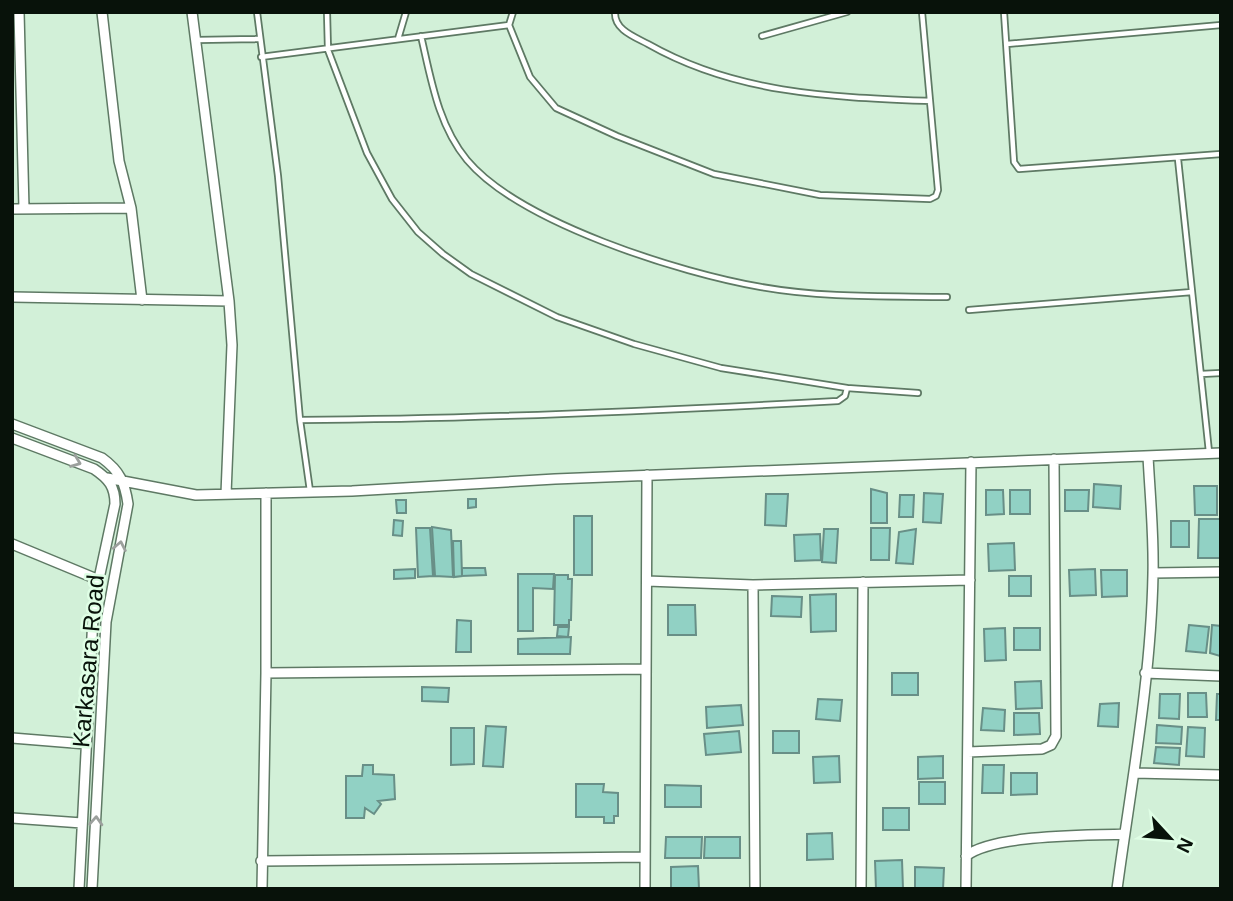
<svg xmlns="http://www.w3.org/2000/svg" width="1233" height="901" font-family="Arial,sans-serif">
	<style>
		.building { fill: #91d1c4; stroke: #688f87; stroke-width: 2 }
		.lines { fill: none; stroke-linecap: round; stroke-linejoin: round }
		.service-casing { stroke: #5e7964; stroke-width: 8 }
		.minor-casing { stroke: #5e7964; stroke-width: 12 }
		.service { stroke: #fff; stroke-width: 4.5 }
		.minor { stroke: #fff; stroke-width: 9 }
		.oneway { stroke: #9ca09d }
		.labels { text-anchor: middle; dominant-baseline: central; stroke-width: 5; stroke-linejoin: round; paint-order: stroke }
		.street-label { font-size: 24px; fill: #08120a; stroke: #dffee5 }
	</style>
	<rect width="100%" height="100%" fill="#d2f0d8"/>
	<path class="building" d="M 1094,484 L 1121,486 L 1120,509 L 1093,507 Z
		M 1194,486 L 1217,486 L 1217,515 L 1195,515 Z
		M 871,489 L 887,493 L 887,523 L 871,523 Z
		M 986,490 L 1003,490 L 1004,514 L 986,515 Z
		M 1010,490 L 1030,490 L 1030,514 L 1010,514 Z
		M 1065,490 L 1089,490 L 1088,511 L 1065,511 Z
		M 924,493 L 943,494 L 941,523 L 923,522 Z
		M 766,494 L 788,494 L 786,526 L 765,525 Z
		M 900,495 L 914,495 L 913,517 L 899,517 Z
		M 468,499 L 476,499 L 476,507 L 468,508 Z
		M 396,500 L 406,500 L 406,513 L 397,513 Z
		M 574,516 L 592,516 L 592,575 L 574,575 Z
		M 1199,519 L 1221,519 L 1221,558 L 1198,558 Z
		M 394,520 L 403,521 L 402,536 L 393,535 Z
		M 1171,521 L 1189,521 L 1189,547 L 1171,547 Z
		M 432,527 L 451,530 L 453,577 L 435,576 Z
		M 416,528 L 430,528 L 433,576 L 418,577 Z
		M 871,528 L 890,528 L 889,560 L 871,560 Z
		M 824,529 L 838,529 L 836,563 L 822,562 Z
		M 916,529 L 913,564 L 896,563 L 899,532 Z
		M 820,534 L 821,560 L 795,561 L 794,535 Z
		M 453,541 L 461,541 L 462,576 L 454,577 Z
		M 1014,543 L 1015,570 L 989,571 L 988,544 Z
		M 462,568 L 485,568 L 486,575 L 462,576 Z
		M 415,569 L 415,578 L 394,579 L 394,570 Z
		M 1095,569 L 1096,595 L 1070,596 L 1069,570 Z
		M 1101,570 L 1127,570 L 1127,596 L 1102,597 Z
		M 518,574 L 554,574 L 553,589 L 533,588 L 533,631 L 518,631 Z
		M 555,575 L 568,575 L 568,579 L 572,579 L 571,620 L 569,620 L 569,625 L 554,625 Z
		M 1009,576 L 1031,576 L 1031,596 L 1009,596 Z
		M 836,594 L 836,631 L 811,632 L 810,595 Z
		M 772,596 L 802,597 L 801,617 L 771,616 Z
		M 668,605 L 695,605 L 696,635 L 668,635 Z
		M 457,620 L 471,621 L 471,652 L 456,652 Z
		M 1189,625 L 1209,627 L 1206,653 L 1186,651 Z
		M 1212,625 L 1221,626 L 1220,656 L 1210,653 Z
		M 558,627 L 569,627 L 568,637 L 557,636 Z
		M 1005,628 L 1006,660 L 985,661 L 984,629 Z
		M 1014,628 L 1040,628 L 1040,650 L 1014,650 Z
		M 571,637 L 570,654 L 518,654 L 518,639 Z
		M 892,673 L 918,673 L 918,695 L 892,695 Z
		M 1041,681 L 1042,708 L 1016,709 L 1015,682 Z
		M 422,687 L 449,688 L 448,702 L 422,701 Z
		M 1188,693 L 1206,693 L 1207,717 L 1188,717 Z
		M 1160,694 L 1180,694 L 1179,719 L 1159,718 Z
		M 1217,694 L 1221,694 L 1221,720 L 1216,720 Z
		M 818,699 L 842,700 L 840,721 L 816,719 Z
		M 1119,703 L 1118,727 L 1098,726 L 1100,704 Z
		M 741,705 L 743,725 L 707,728 L 706,707 Z
		M 983,708 L 1005,710 L 1004,731 L 981,730 Z
		M 1014,713 L 1039,713 L 1040,734 L 1014,735 Z
		M 1157,725 L 1182,727 L 1181,744 L 1156,743 Z
		M 486,726 L 506,727 L 503,767 L 483,766 Z
		M 1188,727 L 1205,728 L 1204,757 L 1186,756 Z
		M 451,728 L 474,728 L 474,764 L 451,765 Z
		M 739,731 L 741,752 L 706,755 L 704,734 Z
		M 773,731 L 799,731 L 799,753 L 773,753 Z
		M 1156,747 L 1180,748 L 1179,765 L 1154,763 Z
		M 839,756 L 840,782 L 814,783 L 813,757 Z
		M 943,756 L 943,778 L 918,779 L 918,757 Z
		M 363,765 L 373,765 L 373,774 L 394,775 L 395,799 L 378,801 L 381,804 L 374,814 L 365,808 L 364,818 L 346,818 L 346,776 L 362,776 Z
		M 983,765 L 1004,765 L 1003,793 L 982,793 Z
		M 1011,773 L 1037,773 L 1037,794 L 1011,795 Z
		M 919,782 L 945,782 L 945,804 L 919,804 Z
		M 576,784 L 604,784 L 603,792 L 618,793 L 618,816 L 614,816 L 614,823 L 604,823 L 604,817 L 576,817 Z
		M 665,785 L 701,786 L 701,807 L 665,807 Z
		M 883,808 L 909,808 L 909,830 L 883,830 Z
		M 832,833 L 833,859 L 807,860 L 807,834 Z
		M 666,837 L 702,837 L 701,858 L 665,858 Z
		M 705,837 L 740,837 L 740,858 L 704,858 Z
		M 902,860 L 903,889 L 876,889 L 875,861 Z
		M 698,866 L 699,889 L 671,889 L 671,867 Z
		M 915,867 L 944,868 L 943,889 L 915,889 Z"/>
	<g class="lines">
		<g class="service-casing">
			<path id="service" d="M 257,12 L 278,176 L 300,420 L 310,491
				M 327,12 L 328,50 L 367,153 L 392,199 L 418,232 L 443,254 L 471,274 L 557,317 L 634,344 L 721,368 L 847,388 L 918,393
				M 513,12 L 509,25 L 530,77 L 556,108 L 617,136 L 714,174 L 820,195 L 930,199 L 936,196 L 938,190 L 922,12
				M 615,12 C 614,30 635,37 648,44 C 736,94 831,97 930,101
				M 1004,12 L 1014,162 L 1019,169 L 1221,154
				M 421,36 C 431,79 438,125 467,160 C 520,223 680,273 761,287 C 823,298 885,296 947,297
				M 762,36 L 847,12
				M 398,39 L 406,12
				M 197,40 L 259,39
				M 1007,44 L 1221,25
				M 261,57 L 509,25
				M 1178,159 L 1209,452
				M 969,310 L 1192,292
				M 1201,374 L 1221,373
				M 300,420 C 480,419 659,411 838,401 L 845,396 L 847,388"/>
		</g>
		<g class="minor-casing">
			<path id="minor" d="M 19,12 L 24,209
				M 102,12 L 119,161 L 131,208 L 142,300
				M 192,12 L 229,301 L 232,345 L 226,494
				M 12,209 L 131,208
				M 12,297 L 229,301
				M 12,424 L 102,458 C 120,471 125,483 128,504 L 106,622 L 92,889
				M 12,438 L 94,469 C 109,479 115,487 115,504 L 100,574 L 93,617 L 79,889
				M 107,478 L 196,495 L 352,491 L 555,479 L 1221,453
				M 12,544 L 99,580
				M 1153,573 L 1221,572
				M 647,581 L 753,585 L 970,580
				M 753,585 L 755,889
				M 266,673 L 646,669
				M 1145,673 L 1221,676
				M 12,738 L 86,744
				M 968,752 L 1042,749 L 1051,745 L 1056,736 L 1054,459
				M 1134,773 L 1221,775
				M 12,818 L 82,823
				M 966,856 C 994,834 1087,836 1124,834
				M 261,861 L 645,857
				M 262,889 L 266,673 L 266,493
				M 645,889 L 647,475
				M 861,889 L 863,582
				M 966,889 L 971,462
				M 1117,889 C 1131,785 1151,680 1153,574 C 1154,535 1150,495 1148,456"/>
		</g>
		<use href="#service" class="service"/>
		<use href="#minor" class="minor"/>
	</g>
	<defs><path id="oneway-chevron" d="M-2-3.5L2.5 0L-2 3.5" fill="none" stroke-width="1.6" stroke-linecap="round" stroke-linejoin="round" transform="scale(1.75)"/></defs>
	<g class="oneway">
		<use href="#oneway-chevron" transform="translate(76 462) rotate(21)"/>
		<use href="#oneway-chevron" transform="translate(120 546) rotate(-79)"/>
		<use href="#oneway-chevron" transform="translate(96 821) rotate(-87)"/>
	</g>
	<g class="labels">
		<g class="street-label">
			<text transform="translate(88 661) rotate(-85)">Karkasara Road</text>
		</g>
	</g>
	<rect width="1233" height="901" fill="none" stroke="#08120a" stroke-width="28"/>
	<g transform="translate(1170 838) rotate(116)" stroke="#dffee5" stroke-width="5" paint-order="stroke">
	<path d="M0-5L12 26L0 18L-12 26Z" fill="#08120a"/>
	<text y="-10" font-size="19" font-weight="bold" text-anchor="middle" fill="#08120a">N</text>
	</g>
</svg>
